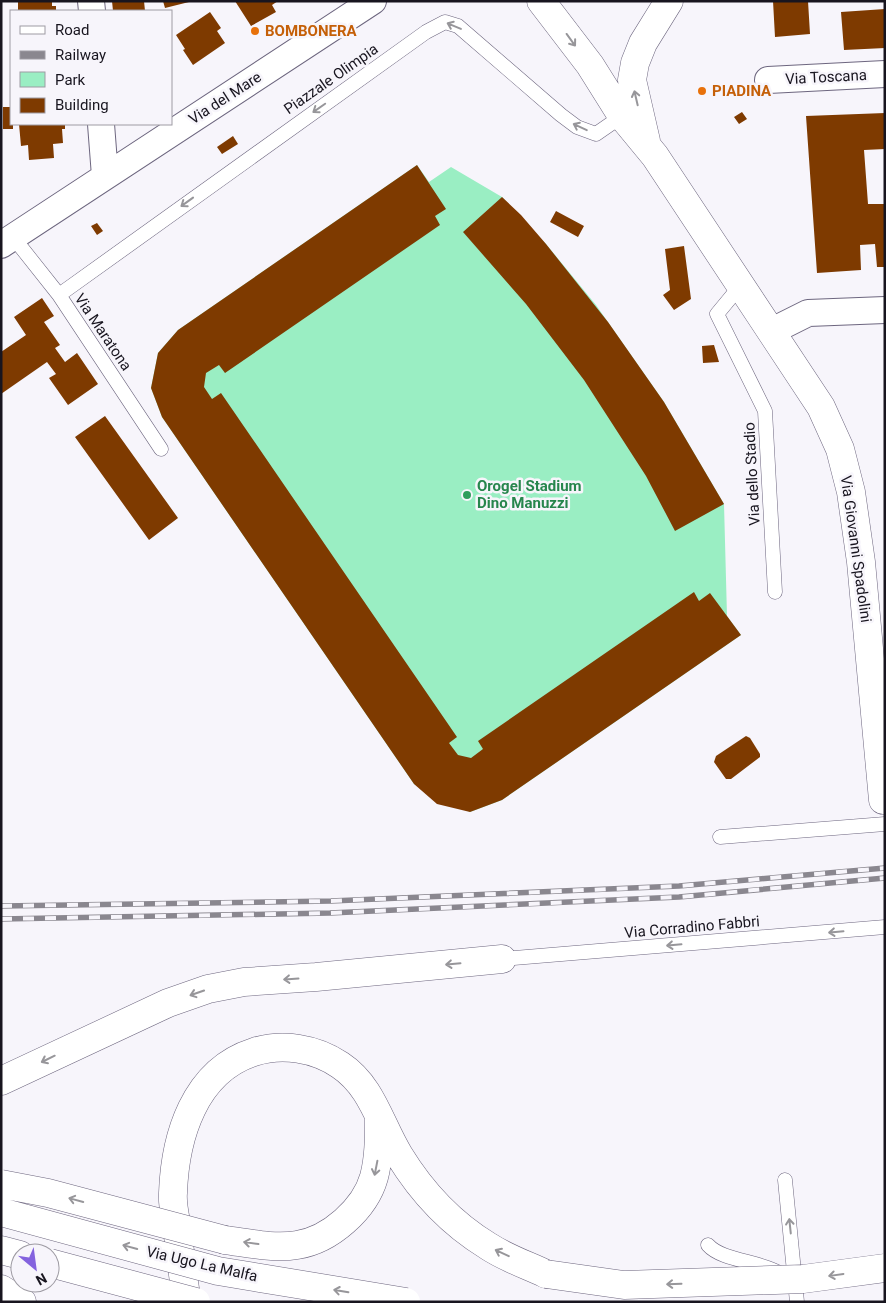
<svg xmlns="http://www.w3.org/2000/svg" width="886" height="1303" font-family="Roboto,sans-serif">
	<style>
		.green { fill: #9aeec3 }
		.building { fill: #7e3a00 }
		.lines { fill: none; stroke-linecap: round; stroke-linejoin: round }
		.service-casing { stroke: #6d667f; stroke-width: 15 }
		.minor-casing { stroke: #6d667f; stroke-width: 28 }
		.secondary-casing { stroke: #6d667f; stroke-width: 29 }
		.trunk-casing { stroke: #6d667f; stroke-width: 29 }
		.service { stroke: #fff; stroke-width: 14 }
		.minor { stroke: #fff; stroke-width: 26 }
		.secondary { stroke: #fff; stroke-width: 28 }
		.trunk { stroke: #fff; stroke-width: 28 }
		.rail-casing { stroke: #8a878f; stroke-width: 5.5 }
		.rail { stroke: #f7f5fb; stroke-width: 4; stroke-dasharray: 11; stroke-linecap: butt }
		.trunk-bridge-casing { stroke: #6d667f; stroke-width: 29; stroke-linecap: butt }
		.trunk-bridge { stroke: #fff; stroke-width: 28 }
		.oneway { stroke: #97969a }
		.food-dot { fill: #e8710a; stroke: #f7f5fb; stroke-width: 2 }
		.leisure-dot { fill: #2e9e5b; stroke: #f7f5fb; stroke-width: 2 }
		.labels { text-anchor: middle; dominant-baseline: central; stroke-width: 5; stroke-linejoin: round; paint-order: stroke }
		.food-label { font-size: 15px; font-weight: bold; fill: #c56008; stroke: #f7f5fb; text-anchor: start }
		.street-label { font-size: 15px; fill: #18151f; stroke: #f7f5fb }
		.leisure-label { font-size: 15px; font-weight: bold; fill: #27864d; stroke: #f7f5fb; text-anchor: start }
	</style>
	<rect width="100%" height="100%" fill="#f7f5fb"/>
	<path class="green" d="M 417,165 L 429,182 L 451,167 L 502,197 L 546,244 L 596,305 L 664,402 L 724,504 L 727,616 L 741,635 L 502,800 L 470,812 L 414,784 L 162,417 L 151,388 L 158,353 L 178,330 Z"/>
	<path class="building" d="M 18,1 L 52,1 L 52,6 L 56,6 L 56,11 L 18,11 Z
		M 112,1 L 144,1 L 145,11 L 113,11 Z
		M 163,1 L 189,1 L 189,2 L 165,8 Z
		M 235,1 L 278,1 L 272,5 L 276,12 L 251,26 Z
		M 773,1 L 808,1 L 810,34 L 775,37 Z
		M 885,9 L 885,48 L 844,50 L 841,12 Z
		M 210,12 L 221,28 L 217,31 L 225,43 L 193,65 L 183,50 L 185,49 L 176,35 Z
		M 3,107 L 11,107 L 11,124 L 13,124 L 13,129 L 3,129 Z
		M 742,112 L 747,119 L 739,124 L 734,117 Z
		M 885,113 L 885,149 L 864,150 L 868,204 L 885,204 L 885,267 L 877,267 L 875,244 L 860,245 L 861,270 L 817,273 L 806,116 Z
		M 19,124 L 65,124 L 65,129 L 62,129 L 63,143 L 53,144 L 54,158 L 29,160 L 28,145 L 21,146 Z
		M 233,136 L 238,144 L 222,154 L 217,147 Z
		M 417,165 L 446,209 L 435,216 L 440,225 L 225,373 L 219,365 L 206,373 L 204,387 L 212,399 L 221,393 L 457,737 L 449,743 L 458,755 L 471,758 L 483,749 L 478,741 L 694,592 L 699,601 L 710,593 L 741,635 L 502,800 L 470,812 L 437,804 L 414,784 L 162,417 L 151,388 L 158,353 L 178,330 Z
		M 502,197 L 521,215 L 546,244 L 608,322 L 664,402 L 724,504 L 675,531 L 646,476 L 584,380 L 526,304 L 463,232 Z
		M 556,211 L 584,226 L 578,237 L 550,222 Z
		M 97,223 L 103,231 L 97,235 L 91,226 Z
		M 684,246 L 691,299 L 674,310 L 663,295 L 670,290 L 665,249 Z
		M 42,298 L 54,316 L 44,322 L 60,345 L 55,348 L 65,362 L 77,353 L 98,384 L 68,405 L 49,378 L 56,374 L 47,362 L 1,394 L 1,352 L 26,335 L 14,317 Z
		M 714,345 L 719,362 L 703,363 L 702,346 Z
		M 105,416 L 178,518 L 149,540 L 75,437 Z
		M 746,736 L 750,738 L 760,754 L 760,757 L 731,779 L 726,779 L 714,762 L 716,756 Z"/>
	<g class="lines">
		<g class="service-casing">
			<path id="service" d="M 13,237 L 59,295 L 161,449
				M 741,285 L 717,314 L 765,411 L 775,592
				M 59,295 L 426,32 L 445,22 L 458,26 L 561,115 L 577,127 L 596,134 L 622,116
				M 720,837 L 885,824
				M 502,959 L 885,927
				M 785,1180 L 797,1302
				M 708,1245 C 722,1261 761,1261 781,1274"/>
		</g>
		<g class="minor-casing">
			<path id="minor" d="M 91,1 L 92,11
				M 768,80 L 885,74
				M 101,124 L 105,176
				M 1,245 L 373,1
				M 772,331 L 808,313 L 885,310"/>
		</g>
		<g class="secondary-casing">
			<path id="secondary" d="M 541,1 L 590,65 L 622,116 L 655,156 L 821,407 L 840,449 L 851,492 L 861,562 L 883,800
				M 646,141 L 632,80 L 635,63 L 643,43 L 669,1"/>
		</g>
		<g class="trunk-casing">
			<path id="trunk" d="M 1,1081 L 168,1003 L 208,989 L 244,982 L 316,977 L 502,959
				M 225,1240 C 248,1243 274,1249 297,1245 C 330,1240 365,1209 374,1177 C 379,1158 379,1138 379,1119
				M 1,1250 L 20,1255
				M 1,1289 L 22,1302
				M 187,1302 C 183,1277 180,1252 177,1227 C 175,1216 172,1204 173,1193 C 175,1137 194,1071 254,1052 C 282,1043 315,1048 340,1065 C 372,1086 380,1124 399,1155 C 421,1191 452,1224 488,1246 C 506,1258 527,1265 546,1274"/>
		</g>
		<use href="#service" class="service"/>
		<use href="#minor" class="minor"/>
		<use href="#secondary" class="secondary"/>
		<use href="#trunk" class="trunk"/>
		<g class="rail-casing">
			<path id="rail" d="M 1,906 L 331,901 L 679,886 L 885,868
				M 1,919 L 330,913 L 679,897 L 885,878"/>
		</g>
		<use href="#rail" class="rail"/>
		<g class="trunk-bridge-casing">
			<path id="trunk-bridge" d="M 1,1184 L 48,1193 L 225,1240
				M 1,1212 L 218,1271 L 406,1302
				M 50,1263 L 196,1302
				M 546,1274 L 624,1285 L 803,1279 L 885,1268"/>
		</g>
		<use href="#trunk-bridge" class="trunk-bridge"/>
	</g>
	<defs><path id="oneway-shaft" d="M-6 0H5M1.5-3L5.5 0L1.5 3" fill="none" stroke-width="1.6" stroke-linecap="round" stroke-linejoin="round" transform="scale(1.25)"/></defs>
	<g class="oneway">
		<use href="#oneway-shaft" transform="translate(454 26) rotate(-157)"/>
		<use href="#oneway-shaft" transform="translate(571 40) rotate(54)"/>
		<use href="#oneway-shaft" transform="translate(636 98) rotate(-103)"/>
		<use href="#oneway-shaft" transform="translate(319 108) rotate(145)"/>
		<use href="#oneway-shaft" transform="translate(580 127) rotate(-155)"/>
		<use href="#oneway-shaft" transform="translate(187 202) rotate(144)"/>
		<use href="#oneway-shaft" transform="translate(836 932) rotate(175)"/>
		<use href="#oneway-shaft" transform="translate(674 945) rotate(175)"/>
		<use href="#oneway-shaft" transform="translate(453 964) rotate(175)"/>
		<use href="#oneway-shaft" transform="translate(291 979) rotate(176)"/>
		<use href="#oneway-shaft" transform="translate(197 993) rotate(161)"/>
		<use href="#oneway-shaft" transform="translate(48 1059) rotate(154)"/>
		<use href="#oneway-shaft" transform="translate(376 1168) rotate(101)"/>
		<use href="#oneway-shaft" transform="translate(76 1200) rotate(-165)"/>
		<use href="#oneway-shaft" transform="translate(790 1226) rotate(-96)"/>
		<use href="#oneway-shaft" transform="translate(251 1243) rotate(-172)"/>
		<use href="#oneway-shaft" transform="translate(130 1247) rotate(-165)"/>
		<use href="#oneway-shaft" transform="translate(502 1253) rotate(-155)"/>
		<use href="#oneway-shaft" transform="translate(836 1275) rotate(172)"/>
		<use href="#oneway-shaft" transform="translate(674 1284) rotate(178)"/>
		<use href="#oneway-shaft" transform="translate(341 1291) rotate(-171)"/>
	</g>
	<g class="food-dot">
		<circle cx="255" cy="31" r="5"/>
		<circle cx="702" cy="91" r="5"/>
	</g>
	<circle class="leisure-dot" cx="467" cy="495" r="5"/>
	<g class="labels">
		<g class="food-label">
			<text x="265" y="31">BOMBONERA</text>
			<text x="712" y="91">PIADINA</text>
		</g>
		<g class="street-label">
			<text transform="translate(826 77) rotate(-3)">Via Toscana</text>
			<text transform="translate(331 79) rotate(-35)">Piazzale Olimpia</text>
			<text transform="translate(225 98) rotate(-33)">Via del Mare</text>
			<text transform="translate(103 332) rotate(56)">Via Maratona</text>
			<text transform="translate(752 474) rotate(-93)">Via dello Stadio</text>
			<text transform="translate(856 549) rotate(82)">Via Giovanni Spadolini</text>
			<text transform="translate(692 927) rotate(-5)">Via Corradino Fabbri</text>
			<text transform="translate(202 1264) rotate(13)">Via Ugo La Malfa</text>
		</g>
		<g class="leisure-label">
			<text x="477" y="486">Orogel Stadium<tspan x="477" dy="17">Dino Manuzzi</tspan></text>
		</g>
	</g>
	<rect width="886" height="1303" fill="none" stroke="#18151f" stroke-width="5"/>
	<rect x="10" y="10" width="162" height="115" fill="#f7f5fb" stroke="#9e9ba3"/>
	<rect x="20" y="26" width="25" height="8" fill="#ffffff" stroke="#9e9ba3"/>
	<text x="55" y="35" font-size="15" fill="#18151f">Road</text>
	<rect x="20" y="51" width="25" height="8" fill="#8a878f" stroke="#9e9ba3"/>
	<text x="55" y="60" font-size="15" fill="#18151f">Railway</text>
	<rect x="20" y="72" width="25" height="15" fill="#9aeec3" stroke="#9e9ba3"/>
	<text x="55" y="85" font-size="15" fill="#18151f">Park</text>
	<rect x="20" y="98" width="25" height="15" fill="#7e3a00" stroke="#9e9ba3"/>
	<text x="55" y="110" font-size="15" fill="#18151f">Building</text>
	<g transform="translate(35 1268) rotate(151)"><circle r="24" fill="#f7f5fb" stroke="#9e9ba3"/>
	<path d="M0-4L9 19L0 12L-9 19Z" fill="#8463de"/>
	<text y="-8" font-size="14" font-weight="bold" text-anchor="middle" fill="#18151f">N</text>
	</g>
</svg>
